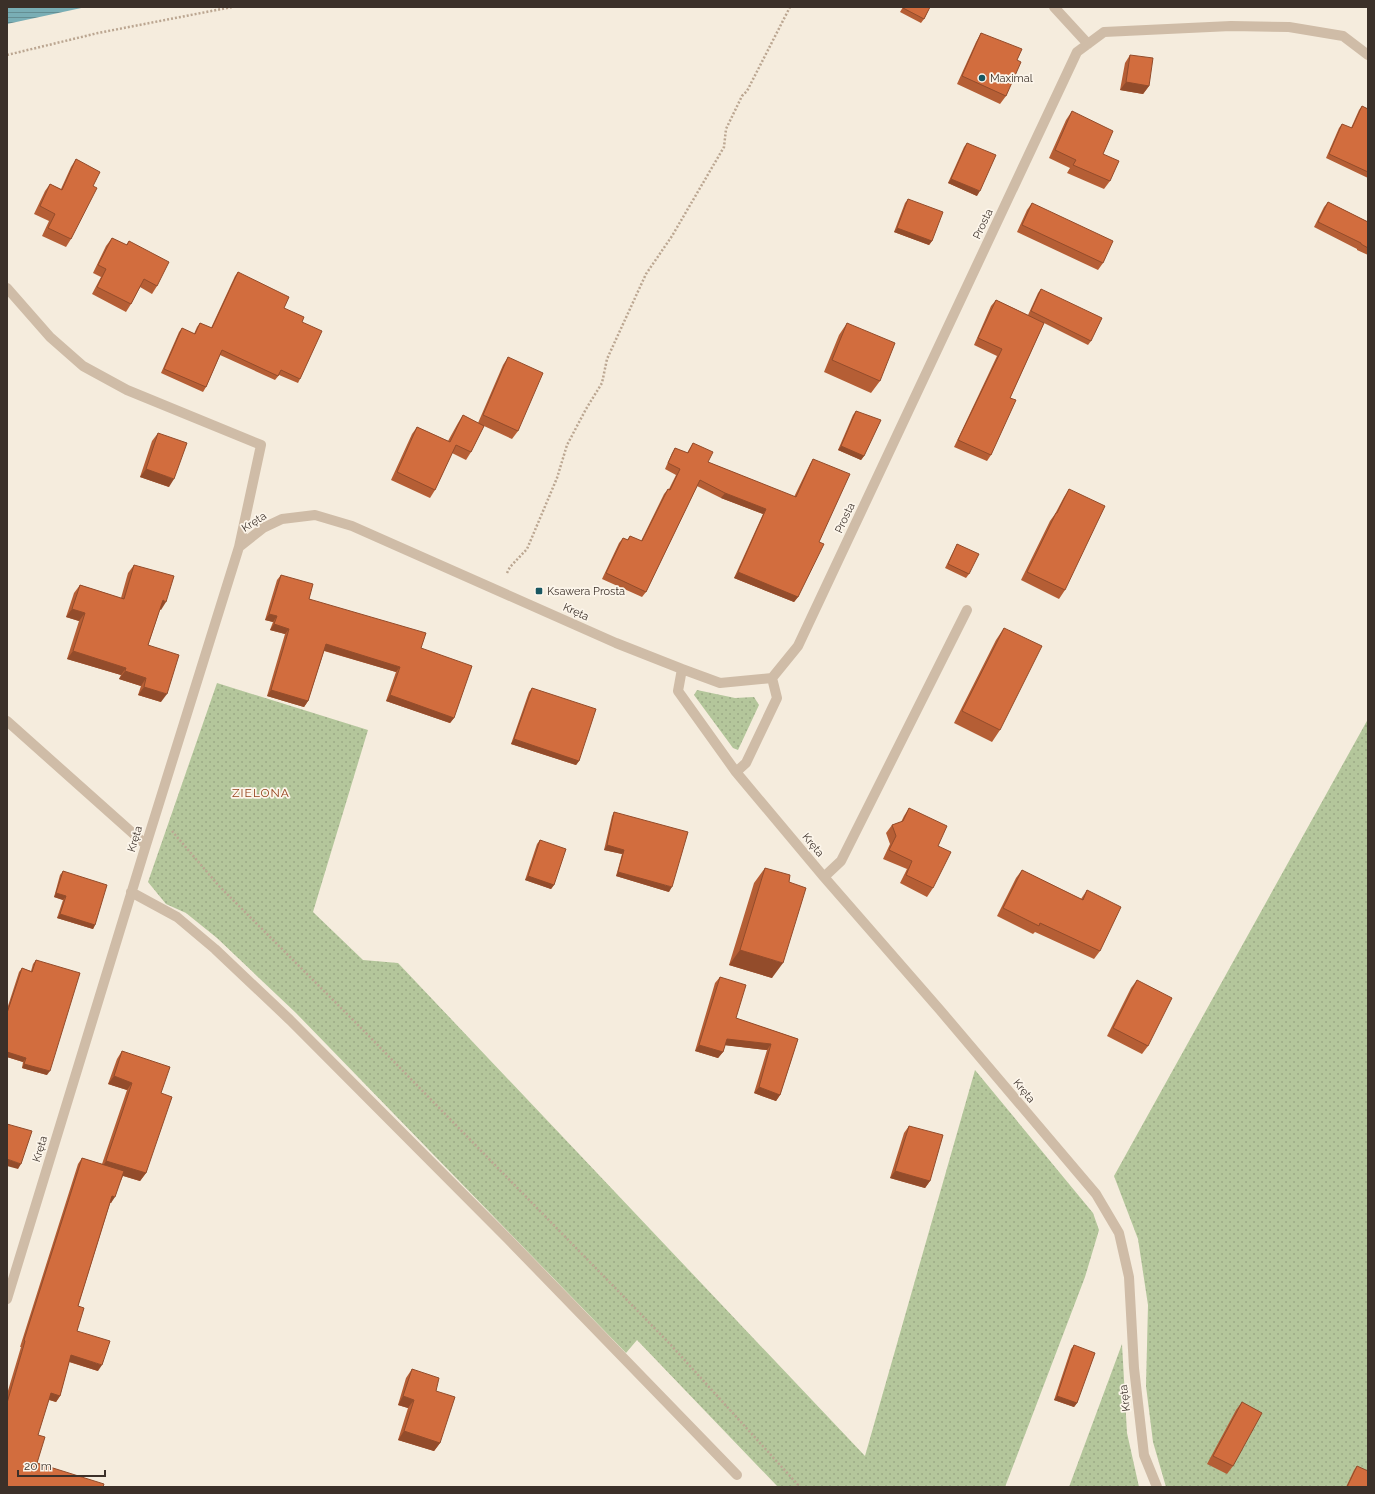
<svg xmlns="http://www.w3.org/2000/svg" width="1375" height="1494" font-family="Raleway,sans-serif">
	<style>
		.grass { fill: url(#grass-dots) }
		.water { fill: url(#water-rules) }
		.lines { fill: none; stroke-linecap: round; stroke-linejoin: round }
		.path { stroke: #bba691; stroke-width: 2.5; stroke-dasharray: 2 2; stroke-linecap: butt }
		.minor { stroke: #cfbca7; stroke-width: 10 }
		.wall { fill: #b55e35 }
		.shaded-wall { fill: #934c2b }
		.building { fill: #d26d3e; stroke: #934c2b }
		.poi-dot { fill: #195761; stroke: #fcf5ea; stroke-width: 1.5 }
		.labels { text-anchor: middle; dominant-baseline: central; stroke-width: 3.5; stroke-linejoin: round; paint-order: stroke }
		.poi-label { font-size: 11px; fill: #3b3029; stroke: #fcf5ea; text-anchor: start }
		.street-label { font-size: 11px; fill: #3b3029; stroke: #fcf5ea }
		.neighbourhood-label { font-size: 12px; letter-spacing: 1px; fill: #933f19; stroke: #fcf5ea }
	</style>
	<defs>
		<pattern id="grass-dots" width="8" height="8" patternUnits="userSpaceOnUse"><rect width="8" height="8" fill="#b4c69b"/><path d="M2 2h.1M6 6h.1" fill="none" stroke="#9caa86" stroke-width="1.8" stroke-linecap="round"/></pattern>
		<pattern id="water-rules" width="6" height="5" patternUnits="userSpaceOnUse"><rect width="6" height="5" fill="#79aeb5"/><path d="M0 2.5h6" fill="none" stroke="#648e93"/></pattern>
	</defs>
	<rect width="100%" height="100%" fill="#f5ecdd"/>
	<path class="grass" d="M 217,683 L 368,730 L 313,912 L 363,960 L 398,963 L 865,1456 L 975,1070 L 1093,1213 L 1099,1230 L 1085,1277 L 1005,1487 L 778,1487 L 637,1340 L 626,1353 L 296,1013 L 217,938 L 186,913 L 166,904 L 148,882 Z
		M 697,690 L 735,698 L 754,697 L 759,705 L 738,750 L 733,748 L 694,695 Z
		M 1368,719 L 1368,1487 L 1166,1487 L 1153,1442 L 1146,1386 L 1148,1305 L 1138,1239 L 1114,1176 Z
		M 1122,1344 L 1127,1433 L 1139,1487 L 1069,1487 Z"/>
	<path class="water" d="M 7,7 L 86,7 L 7,24 Z"/>
	<g class="lines">
		<path class="path" d="M 7,55 L 98,33 L 232,7
			M 507,573 L 510,567 L 527,549 L 557,478 L 567,445 L 586,409 L 602,383 L 607,359 L 646,274 L 672,236 L 724,147 L 726,129 L 742,96 L 747,91 L 790,7
			M 172,831 L 219,886 L 362,1029 L 670,1344 L 800,1487"/>
		<path class="minor" d="M 1054,7 L 1088,44
			M 7,288 L 50,337 L 83,366 L 127,390 L 261,445 L 239,547
			M 682,669 L 678,691 L 736,772 L 824,877 L 940,1010 L 1096,1194 L 1119,1233 L 1129,1277 L 1134,1368 L 1144,1455 L 1157,1487
			M 7,721 L 146,845
			M 736,772 L 746,763 L 777,698 L 772,678
			M 824,877 L 841,861 L 967,610
			M 131,892 L 177,917 L 215,949 L 290,1020 L 508,1239 L 737,1475
			M 7,1299 L 146,845 L 239,547 L 263,528 L 282,519 L 315,515 L 352,526 L 616,643 L 682,669 L 720,683 L 772,678 L 798,646 L 1077,52 L 1104,32 L 1231,26 L 1289,27 L 1343,36 L 1368,55"/>
	</g>
	<path class="wall" d="M 903,7 L 930,7 L 924,19 L 921,23 L 900,12 Z
		M 981,33 L 1017,60 L 1006,96 L 1000,104 L 957,84 L 976,42 Z
		M 1130,55 L 1149,86 L 1143,94 L 1120,90 L 1125,63 Z
		M 1362,106 L 1368,109 L 1368,178 L 1326,158 L 1339,128 L 1342,124 L 1351,128 L 1359,110 Z
		M 1072,111 L 1103,154 L 1110,181 L 1104,189 L 1067,173 L 1070,168 L 1049,158 L 1066,120 Z
		M 967,143 L 977,196 L 948,183 L 964,147 Z
		M 76,159 L 93,186 L 71,239 L 66,247 L 42,236 L 49,221 L 34,214 L 45,191 L 50,184 L 61,189 L 71,167 Z
		M 908,199 L 932,241 L 929,245 L 894,232 L 905,203 Z
		M 1328,202 L 1368,222 L 1368,255 L 1357,250 L 1357,249 L 1314,227 L 1324,207 Z
		M 1032,203 L 1103,263 L 1098,270 L 1017,232 L 1027,210 Z
		M 112,238 L 126,245 L 129,241 L 157,286 L 152,294 L 140,287 L 131,304 L 126,312 L 92,294 L 101,277 L 93,273 L 106,246 Z
		M 238,272 L 302,322 L 300,379 L 298,383 L 279,375 L 275,380 L 220,355 L 206,387 L 203,392 L 161,373 L 179,332 L 182,328 L 194,334 L 197,327 L 200,323 L 211,328 L 235,276 Z
		M 1041,289 L 1091,341 L 1088,345 L 1044,323 L 1010,398 L 991,455 L 987,461 L 954,447 L 997,356 L 974,345 L 991,306 L 996,300 L 1028,315 L 1038,293 Z
		M 847,323 L 880,381 L 871,393 L 824,372 L 839,335 Z
		M 508,357 L 518,431 L 512,439 L 484,426 L 471,452 L 466,460 L 452,453 L 435,490 L 430,498 L 391,480 L 412,434 L 417,427 L 448,441 L 458,423 L 463,415 L 478,423 L 503,365 Z
		M 856,411 L 864,456 L 861,460 L 838,450 L 853,415 Z
		M 158,433 L 169,487 L 140,477 L 152,441 Z
		M 693,443 L 708,462 L 794,497 L 810,464 L 813,459 L 819,542 L 798,597 L 794,602 L 734,578 L 763,514 L 721,498 L 697,486 L 646,592 L 642,597 L 602,579 L 619,543 L 623,538 L 627,540 L 630,536 L 641,541 L 664,494 L 668,489 L 669,489 L 676,475 L 665,469 L 672,453 L 675,448 L 687,453 Z
		M 1069,489 L 1065,590 L 1059,599 L 1021,580 L 1050,521 L 1055,514 L 1064,497 Z
		M 957,544 L 969,574 L 966,578 L 945,568 Z
		M 134,565 L 161,610 L 160,609 L 148,645 L 161,702 L 138,695 L 141,686 L 119,679 L 121,675 L 67,659 L 79,621 L 66,617 L 74,593 L 80,585 L 121,598 L 128,573 Z
		M 281,575 L 309,599 L 421,648 L 454,718 L 450,723 L 386,701 L 396,672 L 324,651 L 308,701 L 304,707 L 267,696 L 285,634 L 270,630 L 273,622 L 265,620 L 277,580 Z
		M 1004,628 L 1000,730 L 992,742 L 954,723 L 996,640 Z
		M 532,688 L 579,761 L 576,765 L 511,744 L 529,692 Z
		M 909,808 L 938,846 L 933,888 L 927,897 L 900,883 L 907,869 L 883,859 L 890,844 L 886,833 L 892,825 L 901,822 L 904,816 Z
		M 614,812 L 669,892 L 616,876 L 622,854 L 604,850 L 612,816 Z
		M 540,840 L 554,885 L 551,889 L 525,880 L 537,844 Z
		M 765,868 L 789,882 L 772,978 L 729,965 L 754,883 Z
		M 1022,870 L 1081,899 L 1087,890 L 1100,951 L 1094,959 L 1035,932 L 1033,934 L 997,916 L 1016,878 Z
		M 63,871 L 95,925 L 93,929 L 57,918 L 63,900 L 54,897 L 60,875 Z
		M 36,960 L 47,1075 L 22,1068 L 23,1062 L 7,1057 L 7,1009 L 19,972 L 22,968 L 31,971 L 33,964 Z
		M 720,977 L 736,1018 L 798,1039 L 780,1095 L 776,1101 L 754,1093 L 767,1050 L 725,1045 L 723,1052 L 718,1058 L 695,1051 L 715,983 Z
		M 1137,980 L 1148,1046 L 1142,1054 L 1107,1036 L 1131,988 Z
		M 122,1051 L 161,1093 L 146,1173 L 140,1181 L 123,1176 L 111,1203 L 110,1203 L 78,1306 L 77,1331 L 98,1371 L 69,1362 L 60,1396 L 56,1402 L 49,1400 L 7,1487 L 7,1394 L 21,1347 L 20,1347 L 78,1164 L 82,1158 L 102,1164 L 127,1090 L 108,1084 L 117,1059 Z
		M 909,1126 L 930,1181 L 925,1188 L 890,1178 L 904,1133 Z
		M 1074,1345 L 1077,1403 L 1074,1407 L 1054,1400 L 1071,1349 Z
		M 412,1369 L 436,1391 L 440,1443 L 434,1451 L 398,1440 L 408,1408 L 398,1405 L 406,1378 Z
		M 1242,1402 L 1233,1466 L 1227,1474 L 1207,1464 L 1236,1410 Z
		M 1357,1466 L 1368,1487 L 1346,1487 L 1354,1470 Z"/>
	<path class="shaded-wall" d="M 1126,82 L 1149,86 L 1143,94 L 1120,90 Z
		M 951,179 L 980,191 L 977,196 L 948,183 Z
		M 897,228 L 932,241 L 929,245 L 894,232 Z
		M 841,446 L 864,456 L 861,460 L 838,450 Z
		M 146,469 L 174,479 L 169,487 L 140,477 Z
		M 725,493 L 766,509 L 763,514 L 721,498 Z
		M 738,572 L 798,597 L 794,602 L 734,578 Z
		M 163,600 L 166,602 L 161,610 L 157,608 Z
		M 72,609 L 85,613 L 79,621 L 66,617 Z
		M 269,614 L 277,616 L 273,622 L 265,620 Z
		M 274,624 L 289,629 L 285,634 L 270,630 Z
		M 326,644 L 400,667 L 396,672 L 322,650 Z
		M 73,651 L 126,668 L 121,675 L 67,659 Z
		M 125,671 L 146,678 L 141,686 L 119,679 Z
		M 144,687 L 167,694 L 161,702 L 138,695 Z
		M 271,690 L 308,701 L 304,707 L 267,696 Z
		M 390,695 L 454,718 L 450,723 L 386,701 Z
		M 514,739 L 579,761 L 576,765 L 511,744 Z
		M 607,845 L 624,850 L 622,854 L 604,850 Z
		M 618,872 L 672,887 L 669,892 L 616,876 Z
		M 528,876 L 554,885 L 551,889 L 525,880 Z
		M 56,893 L 66,896 L 63,900 L 54,897 Z
		M 60,914 L 95,925 L 93,929 L 57,918 Z
		M 740,950 L 783,963 L 772,978 L 729,965 Z
		M 727,1039 L 771,1044 L 767,1050 L 723,1045 Z
		M 699,1045 L 723,1052 L 718,1058 L 695,1051 Z
		M 7,1052 L 26,1058 L 23,1062 L 7,1057 Z
		M 24,1064 L 50,1071 L 47,1075 L 22,1068 Z
		M 114,1076 L 132,1083 L 127,1090 L 108,1084 Z
		M 759,1087 L 780,1095 L 776,1101 L 754,1093 Z
		M 7,1159 L 21,1164 L 18,1169 L 7,1166 Z
		M 106,1161 L 146,1173 L 140,1181 L 101,1169 Z
		M 895,1171 L 930,1181 L 925,1188 L 890,1178 Z
		M 112,1196 L 115,1197 L 111,1203 L 108,1202 Z
		M 71,1355 L 102,1365 L 98,1371 L 67,1361 Z
		M 51,1393 L 60,1396 L 56,1402 L 47,1399 Z
		M 403,1396 L 414,1400 L 408,1408 L 398,1405 Z
		M 1057,1396 L 1077,1403 L 1074,1407 L 1054,1400 Z
		M 404,1431 L 440,1443 L 434,1451 L 398,1440 Z"/>
	<path class="building" d="M 904,7 L 930,7 L 924,19 L 903,8 Z
		M 981,33 L 1022,49 L 1017,60 L 1021,62 L 1006,96 L 962,76 Z
		M 1130,55 L 1153,58 L 1149,86 L 1126,82 Z
		M 1362,106 L 1368,109 L 1368,172 L 1329,154 L 1342,124 L 1352,128 Z
		M 1072,111 L 1113,131 L 1103,154 L 1119,161 L 1110,181 L 1073,165 L 1076,160 L 1055,150 Z
		M 967,143 L 996,155 L 980,191 L 951,179 Z
		M 76,159 L 100,172 L 93,186 L 97,188 L 71,239 L 48,228 L 55,214 L 40,206 L 50,184 L 62,190 Z
		M 908,199 L 943,212 L 932,241 L 897,228 Z
		M 1328,202 L 1368,222 L 1368,248 L 1361,244 L 1361,243 L 1318,222 Z
		M 1032,203 L 1113,241 L 1103,263 L 1022,225 Z
		M 112,238 L 127,245 L 129,241 L 169,262 L 157,286 L 144,279 L 131,304 L 97,287 L 106,269 L 98,265 Z
		M 238,272 L 289,297 L 284,308 L 304,317 L 302,322 L 322,331 L 300,379 L 281,370 L 278,376 L 222,350 L 206,387 L 164,369 L 182,328 L 195,334 L 200,323 L 212,328 Z
		M 1041,289 L 1102,318 L 1091,341 L 1031,311 Z
		M 996,300 L 1044,323 L 1010,398 L 1016,400 L 991,455 L 958,440 L 1002,349 L 978,338 Z
		M 847,323 L 895,343 L 880,381 L 832,360 Z
		M 508,357 L 543,373 L 518,431 L 483,415 Z
		M 856,411 L 881,420 L 864,456 L 841,446 Z
		M 463,415 L 484,426 L 471,452 L 456,445 L 435,490 L 397,472 L 417,427 L 450,442 Z
		M 158,433 L 187,443 L 174,479 L 146,469 Z
		M 693,443 L 713,452 L 708,462 L 796,497 L 813,459 L 850,474 L 819,542 L 824,544 L 798,597 L 738,572 L 766,509 L 725,493 L 700,480 L 646,592 L 606,573 L 623,538 L 628,540 L 630,536 L 642,541 L 668,489 L 670,490 L 680,469 L 668,463 L 675,448 L 688,453 Z
		M 1069,489 L 1105,506 L 1065,590 L 1027,572 L 1056,513 L 1057,513 Z
		M 957,544 L 979,554 L 969,574 L 948,564 Z
		M 134,565 L 174,576 L 166,602 L 163,600 L 148,645 L 179,655 L 167,694 L 144,687 L 146,678 L 125,671 L 126,668 L 73,651 L 85,613 L 72,609 L 80,585 L 124,599 Z
		M 281,575 L 313,584 L 309,599 L 426,633 L 421,648 L 472,666 L 454,718 L 390,695 L 400,667 L 326,644 L 308,701 L 271,690 L 289,629 L 274,624 L 277,616 L 269,614 Z
		M 1004,628 L 1042,646 L 1000,730 L 962,711 Z
		M 532,688 L 596,709 L 579,761 L 514,739 Z
		M 909,808 L 947,826 L 938,846 L 951,852 L 933,888 L 906,875 L 912,861 L 889,850 L 896,836 L 892,825 L 903,821 Z
		M 614,812 L 688,832 L 672,887 L 618,872 L 624,850 L 607,845 Z
		M 540,840 L 566,849 L 554,885 L 528,876 Z
		M 765,868 L 790,875 L 789,882 L 806,888 L 783,963 L 740,950 Z
		M 1022,870 L 1083,900 L 1087,890 L 1121,907 L 1100,951 L 1040,923 L 1039,926 L 1003,908 Z
		M 63,871 L 107,885 L 95,925 L 60,914 L 66,896 L 56,893 Z
		M 36,960 L 80,973 L 50,1071 L 24,1064 L 26,1058 L 7,1052 L 7,1013 L 22,968 L 32,972 Z
		M 720,977 L 746,985 L 736,1018 L 798,1039 L 780,1095 L 759,1087 L 771,1044 L 727,1039 L 723,1052 L 699,1045 Z
		M 1137,980 L 1172,998 L 1148,1046 L 1113,1028 Z
		M 122,1051 L 170,1067 L 161,1093 L 172,1097 L 146,1173 L 106,1161 L 132,1083 L 114,1076 Z
		M 7,1124 L 32,1131 L 21,1164 L 7,1159 Z
		M 909,1126 L 943,1135 L 930,1181 L 895,1171 Z
		M 82,1158 L 124,1171 L 115,1197 L 112,1196 L 78,1306 L 84,1308 L 77,1331 L 110,1341 L 102,1365 L 71,1355 L 60,1396 L 51,1393 L 38,1435 L 45,1437 L 37,1463 L 104,1484 L 103,1487 L 7,1487 L 7,1403 L 25,1341 L 24,1340 Z
		M 1074,1345 L 1095,1353 L 1077,1403 L 1057,1396 Z
		M 412,1369 L 439,1378 L 436,1391 L 455,1397 L 440,1443 L 404,1431 L 414,1400 L 403,1396 Z
		M 1242,1402 L 1262,1413 L 1233,1466 L 1213,1456 Z
		M 1357,1466 L 1368,1471 L 1368,1487 L 1347,1487 Z"/>
	<g class="poi-dot">
		<circle cx="982" cy="78" r="4"/>
		<rect x="535" y="587" width="8" height="8" rx="2"/>
	</g>
	<g class="labels">
		<g class="poi-label">
			<text x="990" y="78">Maximal</text>
			<text x="547" y="591">Ksawera Prosta</text>
		</g>
		<g class="street-label">
			<text transform="translate(983 224) rotate(-65)">Prosta</text>
			<text transform="translate(845 518) rotate(-65)">Prosta</text>
			<text transform="translate(254 522) rotate(-33)">Kręta</text>
			<text transform="translate(576 612) rotate(24)">Kręta</text>
			<text transform="translate(135 839) rotate(-73)">Kręta</text>
			<text transform="translate(813 845) rotate(50)">Kręta</text>
			<text transform="translate(1024 1091) rotate(50)">Kręta</text>
			<text transform="translate(40 1149) rotate(-73)">Kręta</text>
			<text transform="translate(1125 1398) rotate(-97)">Kręta</text>
		</g>
		<g class="neighbourhood-label">
			<text x="261" y="793">ZIELONA</text>
		</g>
	</g>
	<rect width="1375" height="1494" fill="none" stroke="#3b3029" stroke-width="16"/>
	<path d="M18 1470v6h87v-6" fill="none" stroke="#3b3029" stroke-width="2"/>
	<text x="24" y="1470" font-size="12" fill="#3b3029" stroke="#fcf5ea" stroke-width="3" paint-order="stroke">20 m</text>
</svg>
